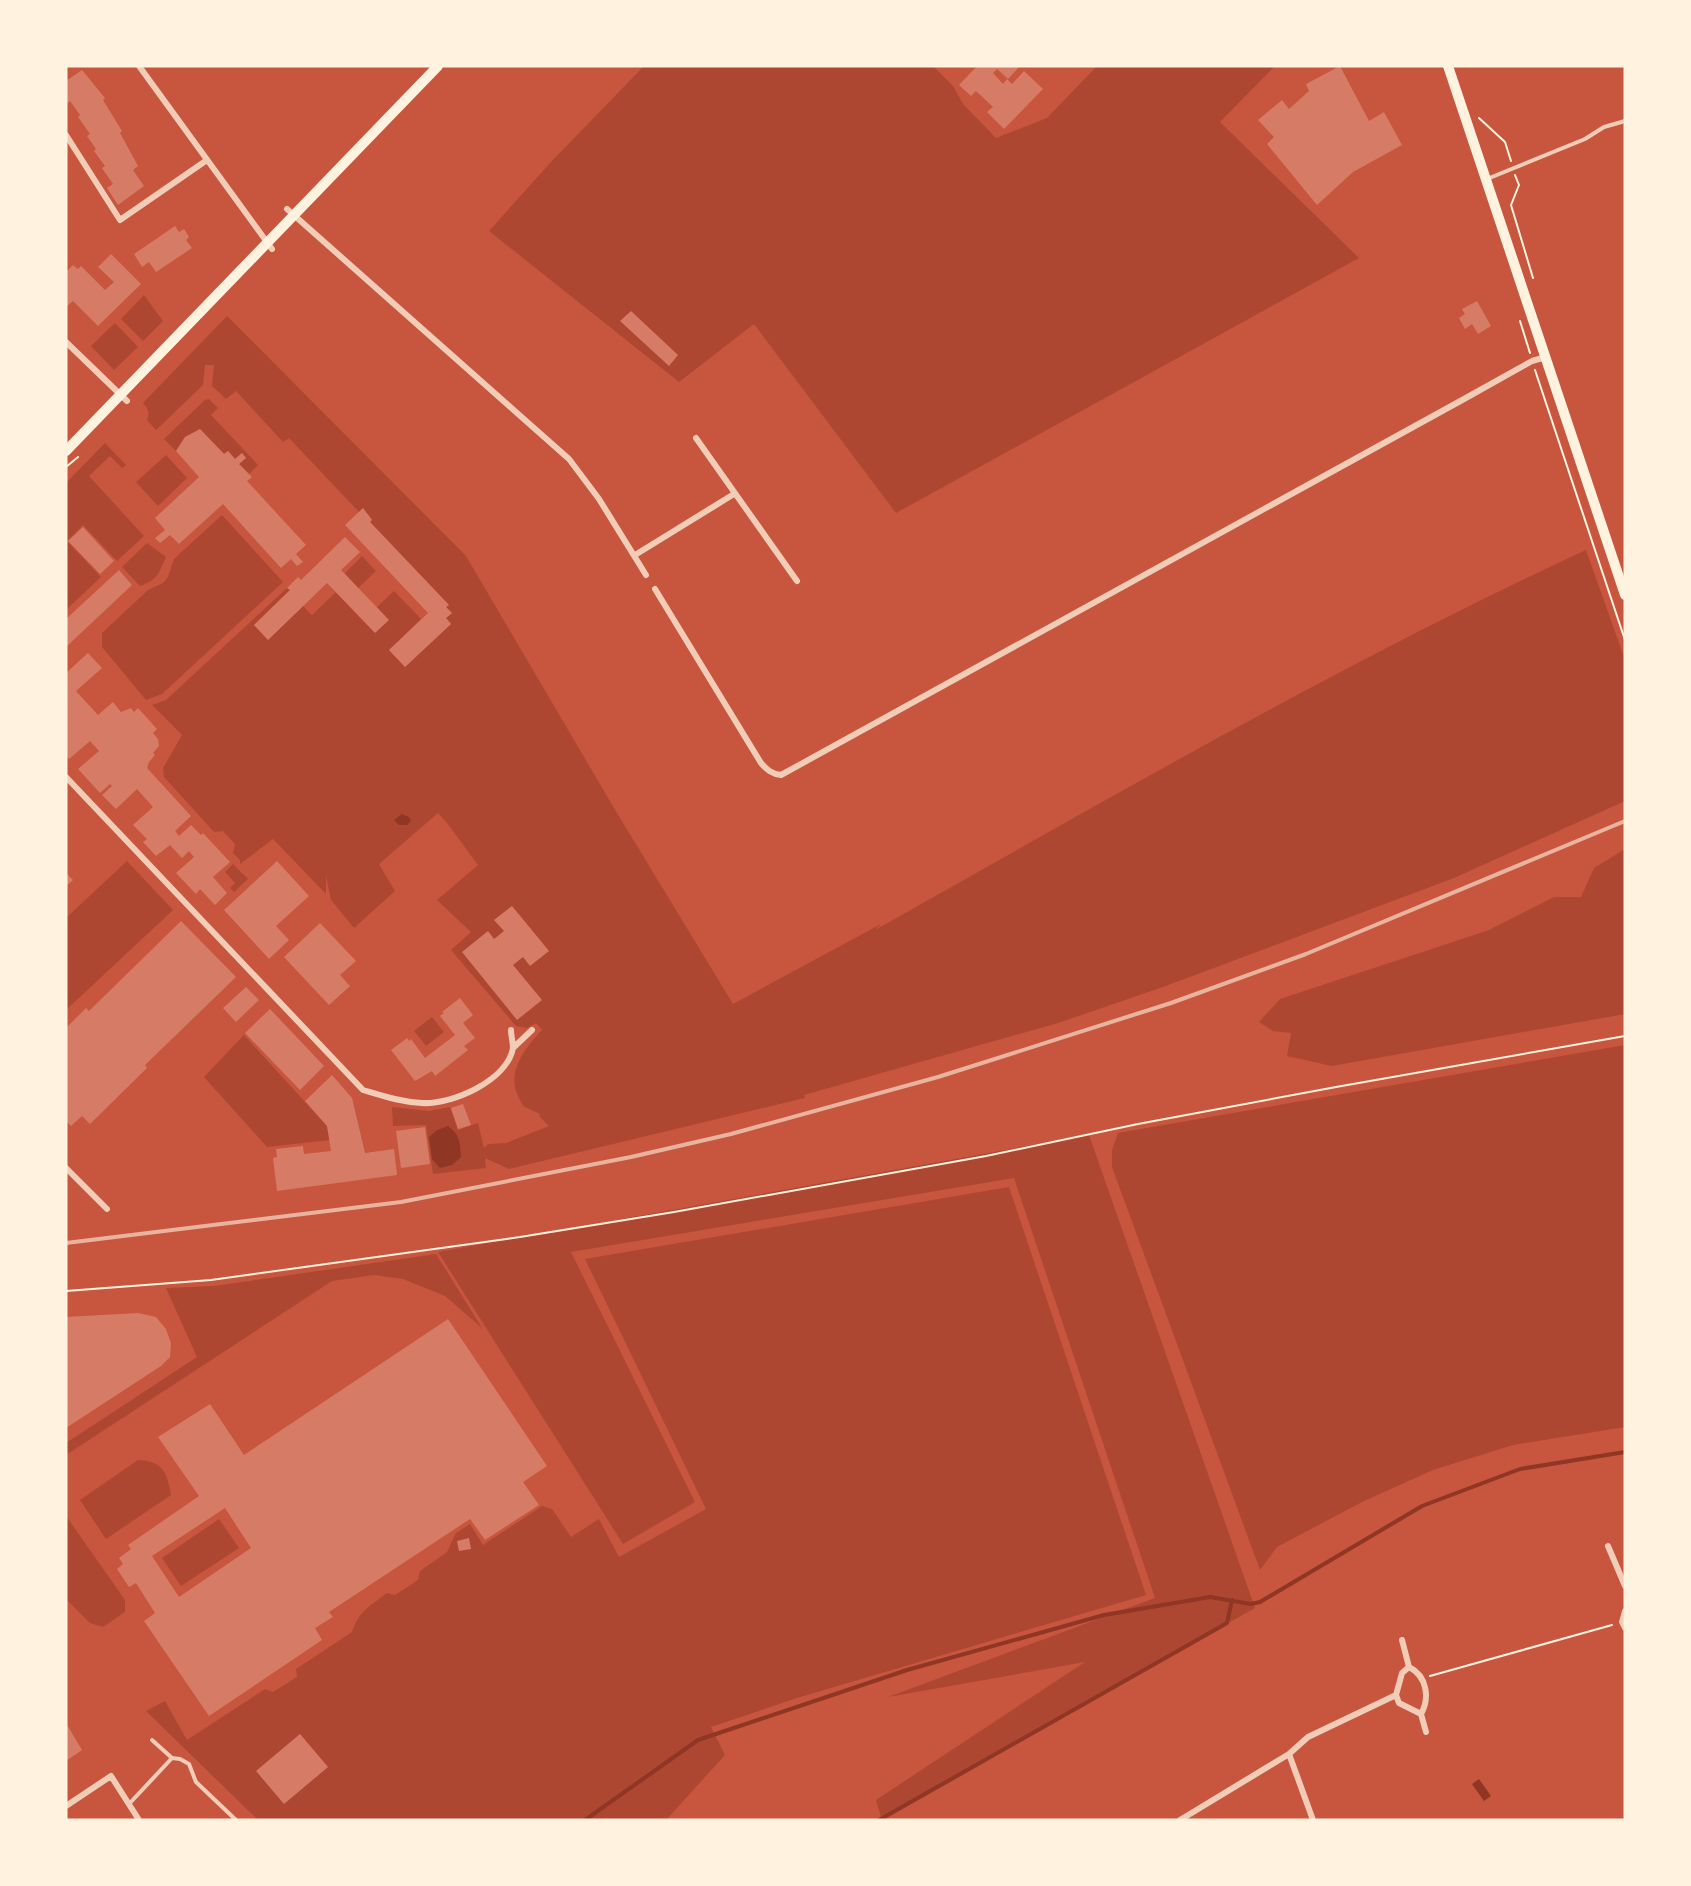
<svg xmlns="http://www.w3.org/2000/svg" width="1691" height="1886" font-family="Poppins,sans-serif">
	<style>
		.green { fill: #ae4732 }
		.water { fill: #8f3625 }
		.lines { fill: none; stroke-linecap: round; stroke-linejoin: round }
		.stream { stroke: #8f3625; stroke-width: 4 }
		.building { fill: #d67c66; fill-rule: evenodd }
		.path { stroke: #fff3e0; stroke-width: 2 }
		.service { stroke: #f1ccb7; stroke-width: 4 }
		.minor { stroke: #f1ccb7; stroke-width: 6 }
		.primary { stroke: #fff3e0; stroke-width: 10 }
		.rail { stroke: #e9b49f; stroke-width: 4 }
	</style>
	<rect width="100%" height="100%" fill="#c8553d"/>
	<path class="green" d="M 644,66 L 933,66 L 953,86 L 963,104 L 996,138 L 1047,118 L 1097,66 L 1275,66 L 1220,122 L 1359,258 L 896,513 L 754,324 L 679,382 L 489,231 L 551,162 Z
		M 144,295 L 163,321 L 143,341 L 121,319 Z
		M 227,316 L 466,556 L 614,808 L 733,1004 L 881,924 L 875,930 C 1110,798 1342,663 1586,550 L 1625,660 L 1625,801 L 1454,878 L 1163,987 L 1058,1023 L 804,1095 L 805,1098 L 509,1169 L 485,1158 L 486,1168 L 433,1174 L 426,1125 L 393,1126 L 392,1107 L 429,1111 L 450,1107 L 458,1130 L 478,1123 L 484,1148 L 488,1144 L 506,1143 L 549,1126 L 539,1116 L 540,1114 L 523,1106 C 520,1100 516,1093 515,1087 C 511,1065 528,1045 542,1030 L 536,1023 L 527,1028 L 516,1026 L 451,950 L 471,932 L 437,900 L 478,865 L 447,823 L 438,813 L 379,864 L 395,891 L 354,928 L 331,900 L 326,875 L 326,894 L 273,839 L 240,864 L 240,860 L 233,853 L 235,844 L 223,831 L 214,832 L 164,777 L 163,768 L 182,735 L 152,705 L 166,700 L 287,588 L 290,590 L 254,625 L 268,640 L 303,606 L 312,615 L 336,592 L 388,620 L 377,607 L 394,591 L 421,619 L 389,650 L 405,667 L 451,624 L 446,618 L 452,613 L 446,607 L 448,604 L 370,522 L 372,519 L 363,509 L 359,512 L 289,438 L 283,442 L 236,391 L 226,399 L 212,386 L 214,365 L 205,365 L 203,385 L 156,430 L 147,420 C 150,412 148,409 143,403 Z
		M 115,323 L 138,347 L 114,370 L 91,346 Z
		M 209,399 L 218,408 L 211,415 L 258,465 L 249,474 L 239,464 L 246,458 L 242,453 L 235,459 L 228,451 L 224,454 L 200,429 L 185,437 L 176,451 L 164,439 L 205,400 Z
		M 105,443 L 126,465 L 122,468 L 110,456 L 89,476 L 144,536 L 117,561 L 83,525 L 67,541 L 101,577 L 66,610 L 66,483 Z
		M 166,455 L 187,478 L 158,506 L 136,482 Z
		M 222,515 L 283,582 L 162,694 L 146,700 L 102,647 L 102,633 L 148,590 L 163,583 L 168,577 L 174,559 Z
		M 147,543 L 166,557 C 158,574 159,579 140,586 L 122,567 Z
		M 362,556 L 376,571 L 358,588 L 345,573 Z
		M 1625,849 L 1625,1014 L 1332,1066 L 1287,1056 L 1291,1033 L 1273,1031 L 1259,1022 L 1280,999 L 1489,930 L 1554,897 L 1581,897 L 1594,868 Z
		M 127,861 L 173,910 L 66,1010 L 66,918 Z
		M 233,864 L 248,879 L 234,892 L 230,888 L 235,883 L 225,872 Z
		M 432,1017 L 444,1032 L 426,1046 L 414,1031 Z
		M 244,1035 L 327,1126 L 330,1140 L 267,1147 L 204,1077 Z
		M 1625,1045 L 1625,1427 L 1513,1445 L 1433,1470 L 1362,1502 L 1277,1547 L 1260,1570 L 1112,1167 L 1112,1150 L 1118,1133 Z
		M 1089,1135 L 1255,1608 L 881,1817 L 876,1800 L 1085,1662 L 888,1697 L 1155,1598 L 1014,1178 L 571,1252 L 695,1502 L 623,1544 L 438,1252 Z
		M 1009,1187 L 1146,1595 L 797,1698 L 711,1727 L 725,1755 L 666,1820 L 258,1820 L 146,1711 L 165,1701 L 187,1740 L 265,1689 L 273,1692 L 297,1677 L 296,1669 L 352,1632 C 359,1611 370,1606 387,1593 L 395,1595 L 418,1580 L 420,1571 L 447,1552 L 456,1533 L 470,1524 L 483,1545 L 542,1506 L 552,1509 L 571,1537 L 599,1519 L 619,1557 L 706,1509 L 585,1259 Z
		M 436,1254 L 482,1328 L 445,1296 L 403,1279 L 374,1275 L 332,1281 L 66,1455 L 66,1443 L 197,1357 L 166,1288 L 214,1286 Z
		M 138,1460 C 163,1461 167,1472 171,1495 L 106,1539 L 80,1500 Z
		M 66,1516 L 125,1600 L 125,1612 L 103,1627 L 90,1623 L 66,1599 Z
		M 219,1519 L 239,1548 L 181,1586 L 162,1558 Z"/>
	<path class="water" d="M 402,814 L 409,817 L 411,821 L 407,825 L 399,825 L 394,820 Z
		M 448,1126 C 460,1135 460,1142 461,1157 L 452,1165 L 440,1168 L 432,1159 L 429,1137 L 437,1130 Z
		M 1479,1779 L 1491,1796 L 1484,1801 L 1472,1784 Z"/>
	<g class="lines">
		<path class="stream" d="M 585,1820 L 698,1740 L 907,1670 L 1104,1615 L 1210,1597 L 1251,1604 L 1260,1602 L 1422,1506 L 1520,1469 L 1625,1452
			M 879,1820 L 1227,1623 L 1232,1600"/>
	</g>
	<path class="building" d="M 977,66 L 1020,66 L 1008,79 L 997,69 L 993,73 L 1003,84 L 1007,79 L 1012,84 L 1024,71 L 1043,89 L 1004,129 L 987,112 L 993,107 L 976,91 L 971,96 L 959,85 Z
		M 1340,66 L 1369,121 L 1384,112 L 1402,145 L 1353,172 L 1317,205 L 1267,144 L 1274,137 L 1258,120 L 1282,100 L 1289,109 L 1309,91 L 1306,84 Z
		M 82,70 L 105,98 L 103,100 L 122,131 L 120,133 L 138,166 L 133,170 L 144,186 L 118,205 L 107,188 L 113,184 L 102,168 L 105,166 L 94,151 L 96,149 L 87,136 L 90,134 L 78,117 L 80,115 L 70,101 L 68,103 L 66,100 L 66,81 Z
		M 175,226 L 179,232 L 184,229 L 189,237 L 186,240 L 192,248 L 156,272 L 149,262 L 142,267 L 134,254 Z
		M 111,254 L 141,284 L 98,326 L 73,301 L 66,307 L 66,272 L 73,265 L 78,269 L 81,266 L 105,290 L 114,282 L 98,267 Z
		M 1477,301 L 1491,326 L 1478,334 L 1472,324 L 1465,329 L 1459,318 L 1465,314 L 1462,309 Z
		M 631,311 L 678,355 L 669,366 L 620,321 Z
		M 200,429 L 224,454 L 228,451 L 235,459 L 242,453 L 246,458 L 239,464 L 252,477 L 247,481 L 306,545 L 296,554 L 303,562 L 297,566 L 291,559 L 281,568 L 223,504 L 179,544 L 170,535 L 160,543 L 155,538 L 165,530 L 155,518 L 199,477 L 176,451 L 185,437 Z
		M 363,508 L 372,520 L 370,522 L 449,605 L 446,607 L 452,613 L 446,618 L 451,624 L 405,667 L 389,650 L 428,613 L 345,525 Z
		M 83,527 L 114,561 L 100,574 L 68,541 Z
		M 345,537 L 360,552 L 341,570 L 389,620 L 375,633 L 327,583 L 268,640 L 254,625 L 290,590 L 287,588 L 298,577 L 301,580 Z
		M 119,570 L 132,585 L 66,647 L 66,619 Z
		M 88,653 L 102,668 L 76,691 L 98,715 L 113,702 L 121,712 L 131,708 L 134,712 L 138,708 L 157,729 L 153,733 L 158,739 L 159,746 L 153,753 L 155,755 L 149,762 L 147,768 L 191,816 L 175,831 L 179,836 L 191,825 L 201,835 L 203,833 L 230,862 L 213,877 L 227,893 L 215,905 L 200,889 L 196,894 L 176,873 L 194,857 L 189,851 L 182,858 L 170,845 L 156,856 L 143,842 L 147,839 L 133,825 L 153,807 L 137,789 L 116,809 L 102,795 L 112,786 L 110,784 L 100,793 L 78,769 L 99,751 L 90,741 L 69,759 L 66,755 L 66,673 Z
		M 277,861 L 309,896 L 276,926 L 289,940 L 269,959 L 224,910 Z
		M 66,873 L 73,880 L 66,886 Z
		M 512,906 L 549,951 L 530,966 L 523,957 L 513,965 L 542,1000 L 517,1020 L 462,952 L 488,931 L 494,939 L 504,931 L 494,920 Z
		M 181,921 L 236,977 L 145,1065 L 147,1068 L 90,1124 L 82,1116 L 71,1126 L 66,1121 L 66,1028 L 86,1008 L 89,1011 Z
		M 320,923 L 356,961 L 340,975 L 350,986 L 329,1005 L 284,957 Z
		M 246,987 L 259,1000 L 236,1022 L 223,1008 Z
		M 460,998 L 473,1015 L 463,1023 L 475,1038 L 464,1046 L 468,1050 L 435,1076 L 432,1071 L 415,1081 L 391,1050 L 407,1038 L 409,1041 L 411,1039 L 425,1058 L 455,1035 L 440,1016 L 444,1013 L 442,1012 Z
		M 270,1009 L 324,1066 L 300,1090 L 245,1033 Z
		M 332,1075 L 352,1098 L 365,1153 L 394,1149 L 397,1175 L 277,1191 L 273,1158 L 277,1157 L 276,1149 L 303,1146 L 304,1154 L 331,1151 L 327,1126 L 305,1101 Z
		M 463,1104 L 471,1125 L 458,1129 L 451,1108 Z
		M 425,1127 L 430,1164 L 401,1168 L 396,1131 Z
		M 138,1313 L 156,1317 L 166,1329 L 171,1343 L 170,1357 L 161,1366 L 66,1428 L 66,1317 Z
		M 448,1319 L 547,1466 L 523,1482 L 539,1505 L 485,1540 L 470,1519 L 329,1612 L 333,1617 L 315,1628 L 322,1640 L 209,1716 L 144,1621 L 155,1613 L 136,1583 L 129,1587 L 117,1569 L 123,1564 L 119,1558 L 131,1549 L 128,1545 L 199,1496 L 158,1437 L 210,1404 L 244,1455 ZM 225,1508 L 251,1548 L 179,1597 L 152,1556 Z
		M 469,1538 L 471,1549 L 459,1551 L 457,1541 Z
		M 66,1723 L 82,1750 L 66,1761 Z
		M 300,1734 L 328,1767 L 284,1804 L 256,1771 Z"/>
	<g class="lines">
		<path class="path" d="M 1479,118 L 1505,142 L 1511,161
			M 1515,175 L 1519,185 L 1511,205 L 1533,278
			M 1520,321 L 1530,353
			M 1535,370 L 1625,640
			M 66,467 L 78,457
			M 66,1291 L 211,1280 L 520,1237 L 674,1212 L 986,1156 L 1138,1124 L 1336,1087 L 1625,1036
			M 1430,1676 L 1612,1625"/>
		<path class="service" d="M 1487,179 L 1585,139 L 1604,127 L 1625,121
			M 152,1740 L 172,1758 L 180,1759 L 189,1764 L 196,1782 L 236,1820
			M 129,1804 L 172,1758"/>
		<path class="minor" d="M 139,66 L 272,249
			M 66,135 L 120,220 L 207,160
			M 287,209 L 569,459 L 599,499 L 646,575
			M 66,342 L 127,401
			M 696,438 L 797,581
			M 635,555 L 734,494
			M 655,589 L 761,763 C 767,770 772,774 781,775 L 1464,399 L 1532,361 L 1546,357
			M 66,777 L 363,1090 C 383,1096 401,1102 422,1103 C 451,1105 507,1081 513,1048 C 513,1043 511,1035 511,1030
			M 513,1048 L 532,1030
			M 66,1168 L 107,1209
			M 1608,1546 L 1625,1586
			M 1625,1611 L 1622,1622 L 1625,1628
			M 1402,1640 L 1409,1667
			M 1409,1667 C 1427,1676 1430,1698 1421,1714 L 1399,1703 L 1396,1695 L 1402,1673 Z
			M 1421,1714 L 1426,1732
			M 1289,1754 L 1313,1820
			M 66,1806 L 111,1776 L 139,1820
			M 1180,1820 L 1289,1754 L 1308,1737 L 1396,1695"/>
		<path class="primary" d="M 1448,66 L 1625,595
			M 66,451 L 438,66"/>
		<path class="rail" d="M 66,1243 L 401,1202 L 631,1157 L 731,1134 L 938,1077 L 1171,1003 L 1306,954 L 1625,821"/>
	</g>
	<rect width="1691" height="1886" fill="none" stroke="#fff3e0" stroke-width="135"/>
</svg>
